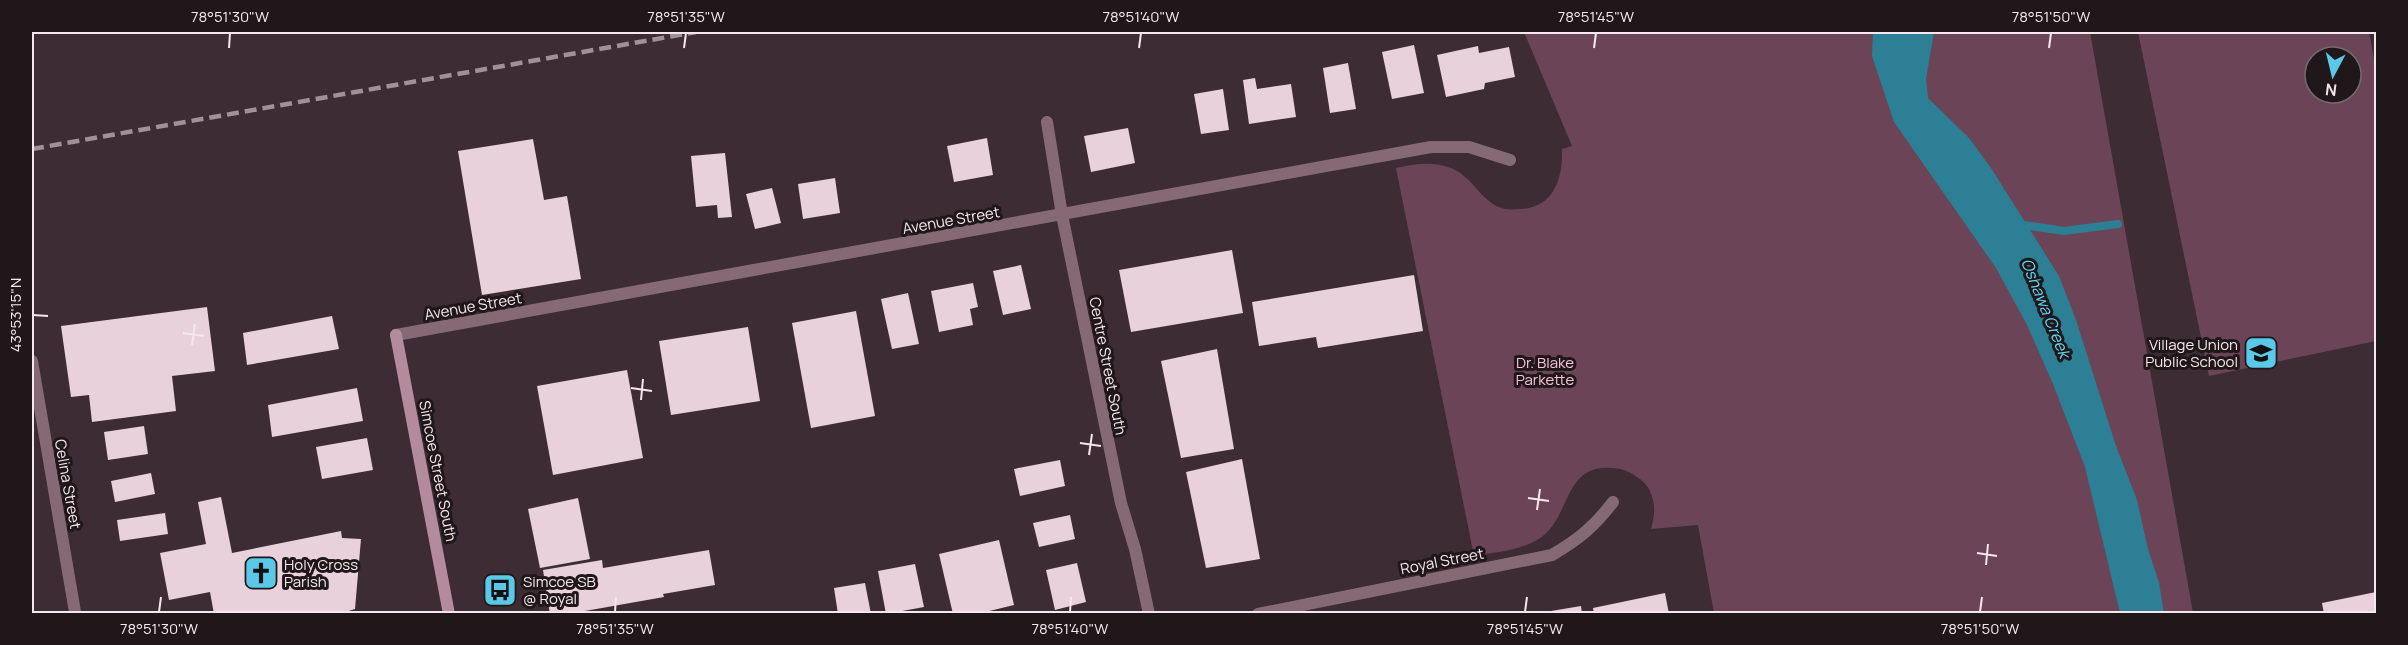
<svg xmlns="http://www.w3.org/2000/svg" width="2408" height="645" font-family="Manrope,sans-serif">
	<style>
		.green { fill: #6b4557; fill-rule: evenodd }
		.water { fill: #2c7f95 }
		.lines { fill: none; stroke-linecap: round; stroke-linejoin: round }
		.stream { stroke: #2c7f95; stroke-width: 8 }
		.building { fill: #e8d1db }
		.street { stroke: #856a76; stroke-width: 12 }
		.secondary { stroke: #b48a9d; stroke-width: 12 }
		.rail { stroke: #9f9197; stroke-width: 4.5; stroke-dasharray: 12 6; stroke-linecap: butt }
		.ticks { fill: none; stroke: #f4e8ed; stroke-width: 2 }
		.labels { text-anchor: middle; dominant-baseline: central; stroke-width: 6; stroke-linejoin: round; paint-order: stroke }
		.street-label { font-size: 15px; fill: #f4e8ed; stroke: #1f171a }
		.poi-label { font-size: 15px; fill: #f4e8ed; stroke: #1f171a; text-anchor: start }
		.park-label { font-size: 15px; fill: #f7c1d9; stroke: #1f171a }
		.water-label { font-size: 16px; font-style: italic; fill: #61d7f8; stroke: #1f171a }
		.neatline { fill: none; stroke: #f4e8ed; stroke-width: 2 }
		.ticks-label { font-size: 15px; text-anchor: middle; fill: #f4e8ed }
	</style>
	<rect width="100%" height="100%" fill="#3d2c33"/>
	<path class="green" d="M 1524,32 L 2090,32 L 2193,613 L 1714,613 L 1698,525 L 1651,529 C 1655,515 1656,503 1649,489 C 1644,480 1630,471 1620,469 C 1560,458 1574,519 1537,540 C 1519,551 1495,552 1474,556 L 1396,168 C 1415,164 1432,161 1451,168 C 1469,175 1478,194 1493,204 C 1502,210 1511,210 1520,209 C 1554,208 1563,178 1562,149 L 1572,146 Z
		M 2138,32 L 2369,32 L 2376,69 L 2376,341 L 2209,376 ZM 2315,57 L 2351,57 L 2351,93 L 2315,93 Z"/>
	<path class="water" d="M 1873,32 L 1934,32 L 1926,79 L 1928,98 L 1969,138 L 1991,168 L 2059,276 L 2076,320 L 2116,446 L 2137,500 L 2148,549 L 2159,583 L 2164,613 L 2120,613 L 2085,467 L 2053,384 L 2027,325 L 1996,268 L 1894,122 L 1872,56 Z"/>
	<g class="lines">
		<path class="stream" d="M 2018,224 L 2064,231 L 2118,224"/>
	</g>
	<path class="building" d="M 1414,45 L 1424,93 L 1392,99 L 1382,52 Z
		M 1478,46 L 1479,53 L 1509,47 L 1515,77 L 1485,83 L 1484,89 L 1446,97 L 1437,55 Z
		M 1348,63 L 1356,109 L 1330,113 L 1323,68 Z
		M 1255,78 L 1257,89 L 1291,84 L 1296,117 L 1249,124 L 1243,80 Z
		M 1223,89 L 1229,130 L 1201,134 L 1194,94 Z
		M 1128,128 L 1135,163 L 1091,172 L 1084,136 Z
		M 987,138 L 993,175 L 954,182 L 947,146 Z
		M 533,139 L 544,200 L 567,196 L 581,279 L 482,295 L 458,151 Z
		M 725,153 L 732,217 L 718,218 L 717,205 L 696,207 L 691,156 Z
		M 835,178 L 840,213 L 803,219 L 798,184 Z
		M 772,188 L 781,223 L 755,229 L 746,194 Z
		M 1232,250 L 1243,313 L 1131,332 L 1119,270 Z
		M 1021,265 L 1031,309 L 1003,315 L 993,271 Z
		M 1414,275 L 1423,331 L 1318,348 L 1316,337 L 1259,346 L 1252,302 Z
		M 973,283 L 978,307 L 970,309 L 973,325 L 939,332 L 931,291 Z
		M 908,293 L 919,344 L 892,349 L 881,299 Z
		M 207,307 L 215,371 L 172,376 L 176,411 L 92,422 L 89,395 L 71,397 L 61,326 Z
		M 856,311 L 875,416 L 811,428 L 792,323 Z
		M 332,316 L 339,349 L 247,365 L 243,333 Z
		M 748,327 L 760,401 L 671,415 L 659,341 Z
		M 1217,349 L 1234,449 L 1181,458 L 1161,361 Z
		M 627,370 L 643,458 L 553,475 L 537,386 Z
		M 357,388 L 363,421 L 272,437 L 268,405 Z
		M 144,426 L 148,454 L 108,460 L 104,432 Z
		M 367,438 L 373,470 L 322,479 L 316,447 Z
		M 1242,459 L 1260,559 L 1206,568 L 1186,472 Z
		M 1060,460 L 1065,486 L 1020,496 L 1014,469 Z
		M 151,473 L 155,494 L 115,502 L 111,481 Z
		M 221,497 L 232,553 L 341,531 L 342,538 L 361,539 L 355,609 L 339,614 L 214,614 L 210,592 L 169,600 L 160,553 L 206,544 L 198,502 Z
		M 578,498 L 590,559 L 540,568 L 528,509 Z
		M 165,513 L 168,534 L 120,541 L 117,520 Z
		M 1070,515 L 1075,539 L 1039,547 L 1033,523 Z
		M 999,540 L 1014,605 L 977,614 L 953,614 L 939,554 Z
		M 709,550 L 715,585 L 663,594 L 664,597 L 568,614 L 550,614 L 543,570 L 602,560 L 603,568 Z
		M 1077,563 L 1086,602 L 1055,610 L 1046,570 Z
		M 915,564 L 924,607 L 886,614 L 878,571 Z
		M 865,583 L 871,614 L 838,614 L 834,588 Z
		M 2376,592 L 2376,614 L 2324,614 L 2322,603 Z
		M 1665,593 L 1669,614 L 1594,614 L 1593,608 Z
		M 1581,606 L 1582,614 L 1552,614 L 1551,611 Z"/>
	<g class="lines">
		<path class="street" d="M 1047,122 L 1062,215 L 1121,503 L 1135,549 L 1149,614
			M 396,335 L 1431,147 L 1469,147 L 1510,160
			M 32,361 L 75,612
			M 1258,614 L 1552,555 C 1579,539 1594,527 1613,502"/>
		<path class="secondary" d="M 396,335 L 449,614"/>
		<path class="rail" d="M 32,149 L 696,32"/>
	</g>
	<path class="ticks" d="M 229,48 L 230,33M 684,48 L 686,33M 1139,48 L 1141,33M 1594,48 L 1596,33M 2049,48 L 2051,33M 33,315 L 48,316M 183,333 L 204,336M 192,345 L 195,324M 631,388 L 652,391M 641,400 L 643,379M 1080,443 L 1101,446M 1089,455 L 1092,434M 1528,498 L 1549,501M 1537,510 L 1540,489M 1977,553 L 1997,556M 1986,565 L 1988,544M 159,612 L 161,597M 615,612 L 616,597M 1070,612 L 1071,597M 1525,612 L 1527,597M 1980,612 L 1982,597"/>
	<defs>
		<g id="school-square" transform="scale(1.725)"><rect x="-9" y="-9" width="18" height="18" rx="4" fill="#5bc8e7" stroke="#1f171a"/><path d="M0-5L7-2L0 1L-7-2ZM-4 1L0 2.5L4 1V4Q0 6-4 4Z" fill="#111"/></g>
		<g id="church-square" transform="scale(1.725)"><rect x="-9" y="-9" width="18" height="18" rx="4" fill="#5bc8e7" stroke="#1f171a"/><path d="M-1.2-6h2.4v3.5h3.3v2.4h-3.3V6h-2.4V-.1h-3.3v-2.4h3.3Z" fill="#111"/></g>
		<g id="bus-square" transform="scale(1.725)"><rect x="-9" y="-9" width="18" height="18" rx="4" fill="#5bc8e7" stroke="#1f171a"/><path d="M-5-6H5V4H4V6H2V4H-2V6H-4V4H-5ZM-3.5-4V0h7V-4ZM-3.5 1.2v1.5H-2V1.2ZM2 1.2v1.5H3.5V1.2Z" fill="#111"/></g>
	</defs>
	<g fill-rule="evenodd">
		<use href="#school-square" x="2261" y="353"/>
		<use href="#church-square" x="261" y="573"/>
		<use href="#bus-square" x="500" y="590"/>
	</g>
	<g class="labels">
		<g class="street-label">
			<text transform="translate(951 220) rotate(-10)">Avenue Street</text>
			<text transform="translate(473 306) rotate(-10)">Avenue Street</text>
			<text transform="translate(1108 366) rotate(79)">Centre Street South</text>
			<text transform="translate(438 471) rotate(79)">Simcoe Street South</text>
			<text transform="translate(68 484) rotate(80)">Celina Street</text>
			<text transform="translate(1442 561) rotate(-11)">Royal Street</text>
		</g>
		<g class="poi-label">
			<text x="2238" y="344" text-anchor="end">Village Union<tspan x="2238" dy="17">Public School</tspan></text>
			<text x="284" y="564">Holy Cross<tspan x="284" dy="17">Parish</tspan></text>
			<text x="523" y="581">Simcoe SB<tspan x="523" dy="17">@ Royal</tspan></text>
		</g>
		<g class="park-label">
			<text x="1545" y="362">Dr. Blake<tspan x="1545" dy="17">Parkette</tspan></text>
		</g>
		<g class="water-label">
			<text transform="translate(2046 308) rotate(68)">Oshawa Creek</text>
		</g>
	</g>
	<rect width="2408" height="645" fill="none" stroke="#1f171a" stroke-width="66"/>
	<g transform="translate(2333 75) rotate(187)"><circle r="28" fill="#1f171a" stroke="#746b6e" stroke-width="1.5"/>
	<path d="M0-4.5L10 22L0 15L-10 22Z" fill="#5bc8e7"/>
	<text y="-9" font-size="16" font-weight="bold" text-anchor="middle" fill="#f4e8ed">N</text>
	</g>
	<rect x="33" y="33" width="2342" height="579" class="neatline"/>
	<g class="ticks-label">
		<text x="230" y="22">78°51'30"W</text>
		<text x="686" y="22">78°51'35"W</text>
		<text x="1141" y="22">78°51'40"W</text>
		<text x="1596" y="22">78°51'45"W</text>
		<text x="2051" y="22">78°51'50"W</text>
		<text transform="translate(16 315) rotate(-90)" y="5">43°53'15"N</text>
		<text x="159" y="634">78°51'30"W</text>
		<text x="615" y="634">78°51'35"W</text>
		<text x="1070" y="634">78°51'40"W</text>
		<text x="1525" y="634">78°51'45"W</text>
		<text x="1980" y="634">78°51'50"W</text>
	</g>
</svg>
